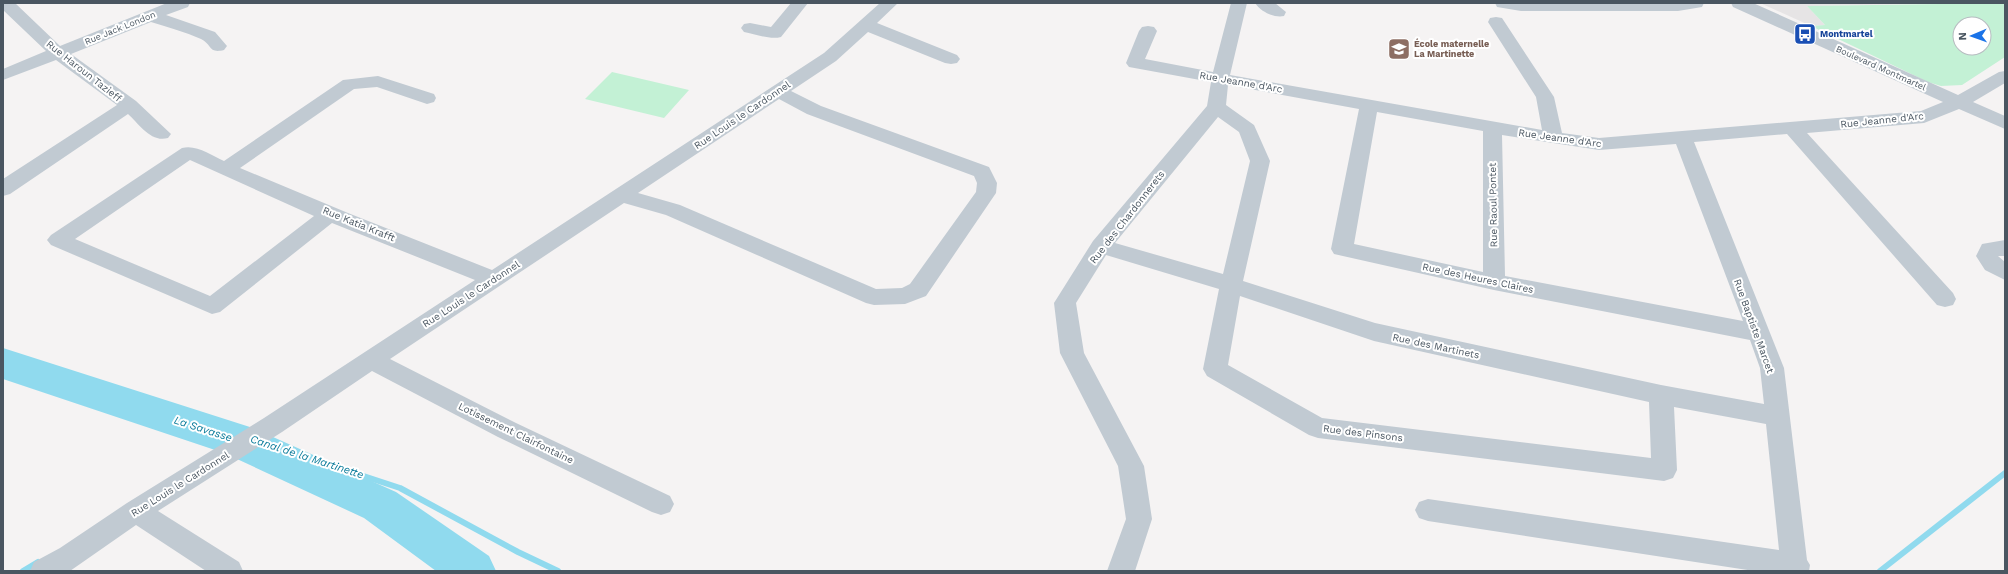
<svg xmlns="http://www.w3.org/2000/svg" width="2008" height="574" font-family="'Work Sans',sans-serif">
	<style>
		.education { fill: #e6e4e5 }
		.green { fill: #c3f1d5; fill-rule: evenodd }
		.lines { fill: none; stroke-linecap: round; stroke-linejoin: round }
		.stream { stroke: #90daee; stroke-width: 6 }
		.river { fill: #90daee; fill-rule: evenodd }
		.minor { fill: #c1cad2; fill-rule: evenodd }
		.labels { text-anchor: middle; dominant-baseline: central; stroke-width: 4; stroke-linejoin: round; paint-order: stroke }
		.far-street-label { font-size: 9px; fill: #4a5661; stroke: #fff }
		.far-transit-label { font-size: 9px; font-weight: bold; fill: #164399; stroke: #fff; text-anchor: start }
		.far-education-label { font-size: 9px; font-weight: bold; fill: #785e54; stroke: #fff; text-anchor: start }
		.street-label { font-size: 10px; fill: #4a5661; stroke: #fff }
		.water-label { font-size: 11px; font-style: italic; fill: #0c7c9b; stroke: #fff }
	</style>
	<rect width="100%" height="100%" fill="#f5f3f3"/>
	<path class="education" d="M 1760,3 L 1970,3 L 1807,6 L 1825,25 L 1811,26 Z"/>
	<path class="green" d="M 2005,3 L 2005,57 L 1962,85 L 1941,86 L 1928,82 L 1811,26 L 1825,25 L 1807,6 ZM 1960,24 L 1984,24 L 1984,48 L 1960,48 Z
		M 612,72 L 689,90 L 664,118 L 585,99 Z"/>
	<g class="lines">
		<path class="stream" d="M 257,441 L 400,488 L 518,552 L 558,571
			M 23,571 L 38,562
			M 1880,571 L 2005,473"/>
		<path class="river" d="M 3,348 L 253,428 L 396,492 L 489,556 L 496,571 L 436,571 L 364,518 L 224,453 L 3,379 Z"/>
		<path class="minor" d="M 3,3 L 15,3 L 60,46 L 167,3 L 190,3 L 188,7 L 166,15 L 215,32 L 227,46 L 224,50 C 208,54 212,44 201,39 C 185,32 167,27 151,22 L 71,54 L 136,101 L 171,134 L 168,138 C 151,143 139,124 128,114 L 10,194 L 3,196 L 3,179 L 117,105 L 56,60 L 3,80 L 3,69 L 46,51 L 3,10 Z
			M 791,3 L 808,3 L 781,37 C 770,40 755,34 744,32 L 741,28 L 744,24 L 750,23 L 771,27 Z
			M 880,3 L 898,3 L 877,23 L 957,55 L 960,59 L 957,63 L 951,64 L 945,63 L 868,32 L 836,61 L 791,91 L 821,106 L 989,167 L 997,183 L 996,193 L 926,296 L 905,304 L 874,305 L 866,303 L 666,215 L 624,203 L 390,359 L 516,423 L 670,496 L 674,504 L 670,512 L 661,515 L 652,512 L 498,437 L 372,371 L 282,432 L 158,511 L 239,562 L 243,571 L 206,571 L 136,525 L 70,571 L 30,571 L 34,562 L 60,548 L 127,503 L 264,418 L 475,280 L 332,223 L 220,312 L 212,314 L 51,245 L 47,240 L 51,235 L 182,148 C 196,144 211,155 224,161 L 343,80 L 378,76 L 434,94 L 436,98 L 434,102 L 427,104 L 377,87 L 354,89 L 240,168 L 348,213 L 492,270 L 824,53 ZM 779,99 L 807,114 L 974,176 L 977,183 L 976,192 L 910,284 L 902,288 L 876,289 L 680,205 L 638,193 ZM 190,160 L 314,216 L 210,296 L 75,239 Z
			M 1231,3 L 1247,3 L 1230,75 L 1542,130 L 1536,97 L 1488,22 L 1490,18 L 1496,17 L 1502,18 L 1554,97 L 1562,133 L 1599,138 L 1921,111 L 1943,102 L 1733,7 L 1731,3 L 1753,3 L 1958,95 L 1999,72 L 2005,71 L 2005,83 L 1973,102 L 2005,116 L 2005,129 L 1959,109 L 1924,123 L 1807,133 L 1953,293 L 1956,299 L 1953,305 L 1945,307 L 1937,305 L 1787,134 L 1694,142 L 1784,368 L 1807,560 L 1810,565 L 1809,571 L 1754,571 L 1428,521 L 1419,518 L 1415,510 L 1419,502 L 1428,499 L 1779,550 L 1766,424 L 1674,407 L 1677,470 L 1673,478 L 1664,481 L 1318,438 L 1309,435 L 1207,376 L 1203,369 L 1219,289 L 1106,255 L 1076,303 L 1084,353 L 1144,466 L 1152,519 L 1135,571 L 1107,571 L 1126,519 L 1118,466 L 1060,353 L 1054,303 L 1093,241 L 1207,106 L 1211,82 L 1129,67 L 1126,63 L 1139,31 L 1142,27 L 1148,26 L 1154,27 L 1157,31 L 1145,59 L 1213,72 ZM 1228,85 L 1359,109 L 1331,249 L 1334,254 L 1494,290 L 1750,340 L 1760,368 L 1764,404 L 1661,385 L 1375,323 L 1243,281 L 1270,161 L 1254,125 L 1226,105 ZM 1377,112 L 1483,131 L 1483,272 L 1354,244 ZM 1218,117 L 1239,132 L 1250,161 L 1223,274 L 1115,243 ZM 1502,135 L 1599,150 L 1676,144 L 1743,321 L 1505,276 ZM 1240,296 L 1374,341 L 1649,402 L 1651,458 L 1322,418 L 1228,365 Z
			M 1255,3 L 1275,3 L 1286,12 L 1284,16 C 1274,18 1261,12 1255,3 Z
			M 1495,3 L 1704,3 L 1702,7 L 1678,11 L 1521,11 L 1497,7 Z
			M 2005,240 L 2005,256 L 1998,256 L 2005,262 L 2005,280 L 1985,270 L 1976,256 L 1982,244 Z"/>
	</g>
	<defs>
		<g id="bus-square" transform="scale(1.15)"><rect x="-9" y="-9" width="18" height="18" rx="4" fill="#1a4fb4" stroke="#fff"/><path d="M-5-6H5V4H4V6H2V4H-2V6H-4V4H-5ZM-3.5-4V0h7V-4ZM-3.5 1.2v1.5H-2V1.2ZM2 1.2v1.5H3.5V1.2Z" fill="#fff"/></g>
		<g id="school-square" transform="scale(1.15)"><rect x="-9" y="-9" width="18" height="18" rx="4" fill="#8d6e63" stroke="#fff"/><path d="M0-5L7-2L0 1L-7-2ZM-4 1L0 2.5L4 1V4Q0 6-4 4Z" fill="#fff"/></g>
	</defs>
	<g fill-rule="evenodd">
		<use href="#bus-square" x="1805" y="34"/>
		<use href="#school-square" x="1399" y="49"/>
	</g>
	<g class="labels">
		<g class="far-street-label">
			<text transform="translate(120 28) rotate(-22)">Rue Jack London</text>
			<text transform="translate(1881 68) rotate(24)">Boulevard Montmartel</text>
		</g>
		<g class="far-transit-label">
			<text x="1820" y="34">Montmartel</text>
		</g>
		<g class="far-education-label">
			<text x="1414" y="44">École maternelle<tspan x="1414" dy="10">La Martinette</tspan></text>
		</g>
		<g class="street-label">
			<text transform="translate(84 71) rotate(38)">Rue Haroun Tazieff</text>
			<text transform="translate(1241 82) rotate(10)">Rue Jeanne d'Arc</text>
			<text transform="translate(742 115) rotate(-34)">Rue Louis le Cardonnel</text>
			<text transform="translate(1882 120) rotate(-6)">Rue Jeanne d'Arc</text>
			<text transform="translate(1560 138) rotate(8)">Rue Jeanne d'Arc</text>
			<text transform="translate(1493 205) rotate(-91)">Rue Raoul Pontet</text>
			<text transform="translate(1127 217) rotate(-52)">Rue des Chardonnerets</text>
			<text transform="translate(359 224) rotate(22)">Rue Katia Krafft</text>
			<text transform="translate(1478 278) rotate(12)">Rue des Heures Claires</text>
			<text transform="translate(471 294) rotate(-33)">Rue Louis le Cardonnel</text>
			<text transform="translate(1754 326) rotate(70)">Rue Baptiste Marcet</text>
			<text transform="translate(1436 346) rotate(12)">Rue des Martinets</text>
			<text transform="translate(516 433) rotate(26)">Lotissement Clairfontaine</text>
			<text transform="translate(1363 433) rotate(7)">Rue des Pinsons</text>
			<text transform="translate(180 484) rotate(-32)">Rue Louis le Cardonnel</text>
		</g>
		<g class="water-label">
			<text transform="translate(203 429) rotate(18)">La Savasse</text>
			<text transform="translate(307 457) rotate(18)">Canal de la Martinette</text>
		</g>
	</g>
	<rect width="2008" height="574" fill="none" stroke="#4a5661" stroke-width="8"/>
	<g transform="translate(1972 36) rotate(268)"><circle r="19" fill="#ffffff" stroke="#b7bbc0"/>
	<path d="M0-3L7 15L0 10L-7 15Z" fill="#1a73e8"/>
	<text y="-6" font-size="11" font-weight="bold" text-anchor="middle" fill="#4a5661">N</text>
	</g>
</svg>
